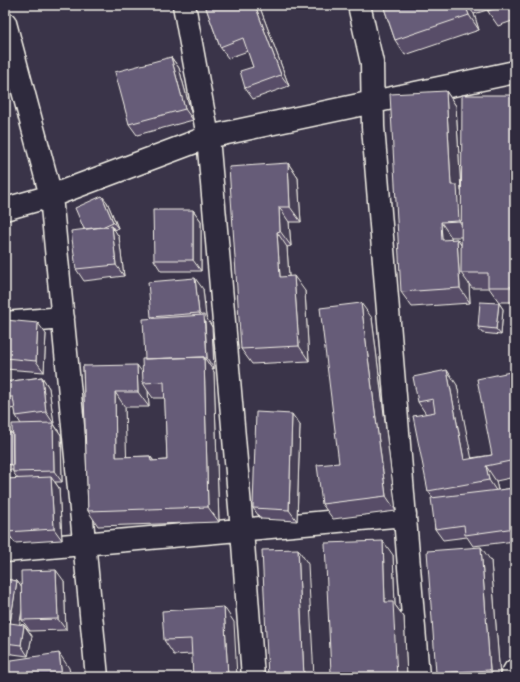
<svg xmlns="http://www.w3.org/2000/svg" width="520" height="682" font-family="'Indie Flower',sans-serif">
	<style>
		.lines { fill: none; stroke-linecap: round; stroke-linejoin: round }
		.minor-casing { stroke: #f4f1e8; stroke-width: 25 }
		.minor { stroke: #2f2a3d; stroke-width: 22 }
		.wall { fill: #584e67; stroke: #f4f1e8; fill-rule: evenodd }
		.shaded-wall { fill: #474054; stroke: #f4f1e8 }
		.building { fill: #665b78; stroke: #f4f1e8 }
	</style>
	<rect width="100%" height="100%" fill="#3a3449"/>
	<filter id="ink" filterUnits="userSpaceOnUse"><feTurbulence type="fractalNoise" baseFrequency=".025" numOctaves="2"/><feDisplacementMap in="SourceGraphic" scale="8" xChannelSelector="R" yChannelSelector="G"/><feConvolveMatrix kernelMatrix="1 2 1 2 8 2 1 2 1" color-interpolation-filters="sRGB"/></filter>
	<g filter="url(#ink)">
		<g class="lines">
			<g class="minor-casing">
				<path id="minor" d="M 184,5 L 208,137 L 242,530 L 253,677
					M 359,5 L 372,63 L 373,127 L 418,677
					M 5,23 L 51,196 L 97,677
					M 5,209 L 51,196 L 208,137 L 515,72
					M 5,323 L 63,318
					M 5,551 L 405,515
					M 511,677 L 515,670"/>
			</g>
			<use href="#minor" class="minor"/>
		</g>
		<path class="wall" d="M 205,5 L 259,5 L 289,86 L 253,99 L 245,88 L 253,67 L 248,51 L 228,58 L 220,47 Z
			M 383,5 L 515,5 L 515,20 L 498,26 L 487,10 L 474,14 L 479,30 L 405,55 L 395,40 Z
			M 171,57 L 179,68 L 193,120 L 137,135 L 129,124 Z
			M 446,91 L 456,106 L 461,191 L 462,192 L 515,95 L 515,302 L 499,302 L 489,288 L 472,288 L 469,284 L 470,303 L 412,307 L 401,292 ZM 451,237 L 462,237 L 462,246 L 457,239 L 451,240 Z
			M 288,163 L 298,178 L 301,222 L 289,222 L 291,246 L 287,247 L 289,277 L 305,291 L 309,361 L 252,364 L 241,349 Z
			M 107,202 L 118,228 L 114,230 L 119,237 L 124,276 L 84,281 L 76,269 L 84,229 Z
			M 193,210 L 201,221 L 201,271 L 161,271 L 154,260 Z
			M 203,289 L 206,317 L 212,327 L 214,369 L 212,369 L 214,372 L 219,522 L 98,526 L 88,511 L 83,366 L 143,373 L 152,318 L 151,317 ZM 148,391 L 153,398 L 165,398 L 167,460 L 154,461 L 150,456 L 126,457 L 125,407 L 149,407 Z
			M 499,303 L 503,309 L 501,335 L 482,333 L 478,327 Z
			M 372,318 L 396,511 L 333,519 L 322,504 L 339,463 Z
			M 5,320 L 46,334 L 44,372 L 5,369 Z
			M 515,371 L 515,477 L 496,481 L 498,490 L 515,488 L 515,541 L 473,546 L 467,537 L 443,540 L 435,529 L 433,498 L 428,491 L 426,414 L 418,402 L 457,385 L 471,458 L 492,455 Z
			M 42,377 L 49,388 L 54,424 L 61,435 L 62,482 L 55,482 L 59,488 L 62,540 L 15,543 L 7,532 L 6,523 L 5,523 L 5,479 L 18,479 L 13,472 L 13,470 L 5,470 L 5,433 L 13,433 L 21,424 L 16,416 L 15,408 L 5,410 L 5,382 Z
			M 300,425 L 297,521 L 261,519 L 253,508 Z
			M 393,555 L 395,605 L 404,617 L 407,677 L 333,677 L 331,673 Z
			M 491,561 L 500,677 L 439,677 L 436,673 Z
			M 5,579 L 17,581 L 21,587 L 64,581 L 66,630 L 30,631 L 22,620 L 22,611 L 19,624 L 24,625 L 32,636 L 28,656 L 5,653 Z
			M 234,622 L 192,654 L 174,655 L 164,640 Z"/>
		<path class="shaded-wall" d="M 255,5 L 259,5 L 289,86 L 281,75 Z
			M 465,5 L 467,5 L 474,14 L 479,30 L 469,15 Z
			M 510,5 L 515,5 L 515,12 Z
			M 171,57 L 179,68 L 193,120 L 185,109 Z
			M 446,91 L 456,106 L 461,191 L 467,200 L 470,236 L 459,221 L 451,185 Z
			M 288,163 L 298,178 L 301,222 L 290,207 Z
			M 102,196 L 107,202 L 118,228 L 113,222 Z
			M 279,207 L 289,222 L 291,246 L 280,231 Z
			M 193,210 L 201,221 L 201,271 L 193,260 Z
			M 441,222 L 451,237 L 452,255 L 442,240 Z
			M 112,226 L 119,237 L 124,276 L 116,265 Z
			M 277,232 L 287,247 L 290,292 L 280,277 Z
			M 457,239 L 467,254 L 461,273 L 469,284 L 470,303 L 460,288 Z
			M 294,276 L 305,291 L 309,361 L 299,346 Z
			M 195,278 L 203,289 L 206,317 L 212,327 L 214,369 L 207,358 L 205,321 L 199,313 Z
			M 361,303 L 372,318 L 396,511 L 386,496 Z
			M 499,303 L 503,309 L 501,335 L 496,329 Z
			M 38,323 L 46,334 L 44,372 L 36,361 Z
			M 204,357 L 214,372 L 219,522 L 208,507 Z
			M 137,365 L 148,380 L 143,383 L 148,391 L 149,407 L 138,392 Z
			M 447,370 L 457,385 L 475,475 L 464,460 Z
			M 42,377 L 49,388 L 54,424 L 46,412 Z
			M 115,392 L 125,407 L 127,472 L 116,457 Z
			M 292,414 L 300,425 L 297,521 L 289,510 Z
			M 53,423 L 61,435 L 62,482 L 54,471 Z
			M 150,456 L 161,471 L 151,461 Z
			M 486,466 L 496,481 L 499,495 L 489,480 Z
			M 51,477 L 59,488 L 62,540 L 54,529 Z
			M 383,541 L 393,555 L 395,605 L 404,617 L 407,677 L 397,677 L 385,602 Z
			M 481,547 L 491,561 L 500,677 L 495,677 L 490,670 Z
			M 298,549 L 308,564 L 314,677 L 304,677 Z
			M 56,570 L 64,581 L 66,630 L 58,619 Z
			M 17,581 L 25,592 L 18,634 L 10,623 Z
			M 224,607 L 234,622 L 237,677 L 228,677 Z
			M 24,625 L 32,636 L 28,656 L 21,645 Z
			M 5,653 L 8,656 L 9,677 L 5,677 Z
			M 59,653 L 69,668 L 71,677 L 62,677 Z"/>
		<path class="building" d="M 205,5 L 255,5 L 281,75 L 245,88 L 240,71 L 253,67 L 243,38 L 220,47 Z
			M 383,5 L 465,5 L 469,15 L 395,40 Z
			M 486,5 L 506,5 L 488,11 Z
			M 171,57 L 185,109 L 129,124 L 115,72 Z
			M 446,91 L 451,185 L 457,185 L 459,221 L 441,222 L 442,240 L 457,239 L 460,288 L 401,292 L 390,94 Z
			M 462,95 L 515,95 L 515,287 L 488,287 L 488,273 L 461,273 Z
			M 288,163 L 290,207 L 279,207 L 280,231 L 277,232 L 280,277 L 294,276 L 299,346 L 241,349 L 229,167 Z
			M 102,196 L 113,222 L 102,227 L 84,229 L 75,208 Z
			M 153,210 L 193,210 L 193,260 L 154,260 Z
			M 112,226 L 116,265 L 76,269 L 71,231 Z
			M 195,278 L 199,313 L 151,317 L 148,282 Z
			M 480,302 L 499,303 L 496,329 L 478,327 Z
			M 361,303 L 386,496 L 322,504 L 317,465 L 339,463 L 320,308 Z
			M 204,315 L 207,358 L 204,358 L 204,357 L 145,359 L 143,319 Z
			M 5,320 L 38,323 L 36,361 L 5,358 Z
			M 204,357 L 208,507 L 88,511 L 83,366 L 137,365 L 138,392 L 115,392 L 116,457 L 150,456 L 151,461 L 167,460 L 164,382 L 143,383 L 142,359 Z
			M 447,370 L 464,460 L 492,455 L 477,379 L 515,371 L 515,460 L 486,466 L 489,480 L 428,491 L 413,416 L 435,412 L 433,399 L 418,402 L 413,377 Z
			M 42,377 L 46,412 L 16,416 L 13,397 L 5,397 L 5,382 Z
			M 256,412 L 292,414 L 289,510 L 253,508 Z
			M 53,423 L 54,471 L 13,472 L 12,424 Z
			M 5,433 L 13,433 L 13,465 L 5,464 Z
			M 51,477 L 54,529 L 7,532 L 6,511 L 5,511 L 5,479 Z
			M 515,488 L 515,528 L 465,535 L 464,525 L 435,529 L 431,498 Z
			M 383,541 L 385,602 L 393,602 L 397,677 L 352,677 L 352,672 L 331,673 L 325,543 Z
			M 481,547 L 490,670 L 436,673 L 427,551 Z
			M 298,549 L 304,677 L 268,677 L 262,550 Z
			M 56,570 L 58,619 L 22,620 L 21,571 Z
			M 5,579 L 17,581 L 10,623 L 24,625 L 21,645 L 5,643 Z
			M 224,607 L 228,677 L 193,677 L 191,639 L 164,640 L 162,611 Z
			M 59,653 L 62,677 L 5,677 L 5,661 Z"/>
	</g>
	<rect width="520" height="682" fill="none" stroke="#2f2a3d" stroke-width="20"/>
	<rect x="10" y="10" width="500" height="662" fill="none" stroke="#f4f1e8" stroke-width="1.5" filter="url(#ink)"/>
</svg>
